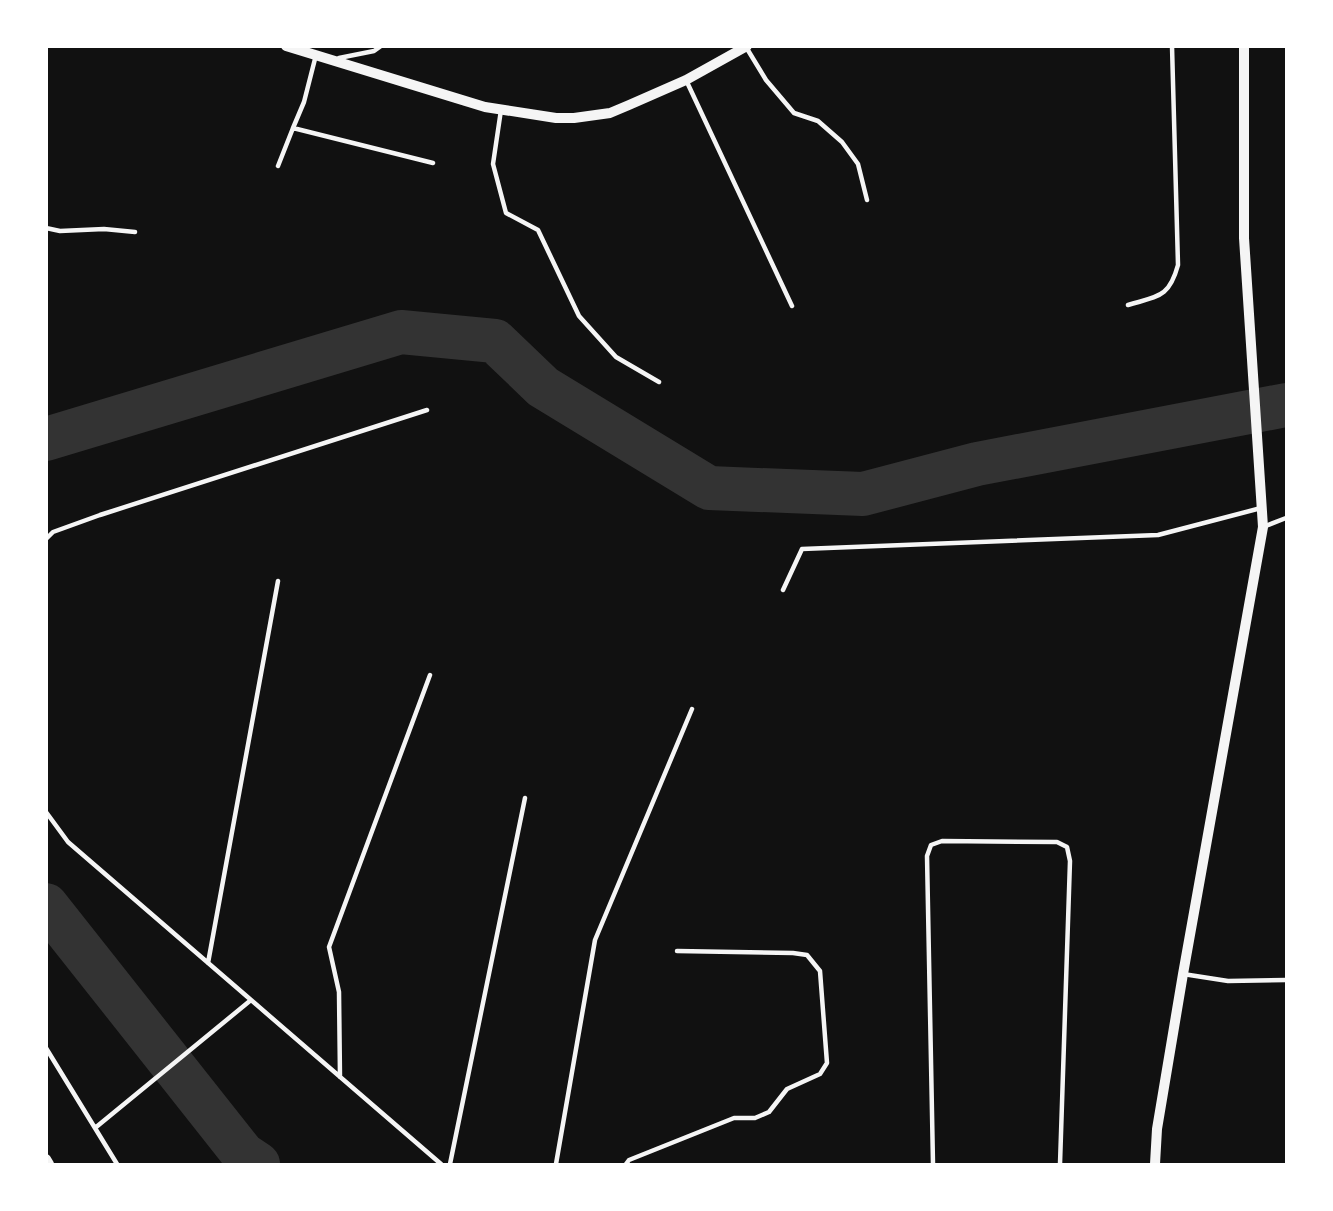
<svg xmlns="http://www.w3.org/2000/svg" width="1333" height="1211" font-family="Commissioner,sans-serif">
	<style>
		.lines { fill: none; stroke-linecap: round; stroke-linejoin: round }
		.river { stroke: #333; stroke-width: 44 }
		.service { stroke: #f5f5f5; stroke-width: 4.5 }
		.tertiary { stroke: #f5f5f5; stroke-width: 10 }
	</style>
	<rect width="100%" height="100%" fill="#111"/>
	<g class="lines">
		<path class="river" d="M 46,439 L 401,332 L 495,341 L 543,387 L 709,488 L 863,494 L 977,464 L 1286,405
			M 46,905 L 243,1154 L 258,1164"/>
		<path class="service" d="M 746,47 L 766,80 L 794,113 L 818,121 L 842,142 L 858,164 L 867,200
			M 316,55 L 304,102 L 293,128 L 433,163
			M 339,58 L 374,51 L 381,46
			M 686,80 L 792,306
			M 501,110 L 493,164 L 506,213 L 538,230 L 579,316 L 616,357 L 659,382
			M 278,166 L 293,128
			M 46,228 L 60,231 L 104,229 L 135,232
			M 1128,305 C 1158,296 1169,298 1178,265 L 1172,46
			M 1263,527 L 1286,518
			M 46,539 L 53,532 L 100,515 L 427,410
			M 783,590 L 802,549 L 1158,535 L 1261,508
			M 46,812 L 68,842 L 441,1164
			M 208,963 L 278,581
			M 1183,974 L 1228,981 L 1286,980
			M 46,1048 L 117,1164
			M 340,1077 L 339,992 L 329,947 L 430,675
			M 95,1128 L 251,1000
			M 450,1164 L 525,798
			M 556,1164 L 595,940 L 692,709
			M 626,1164 L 629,1160 L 734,1118 L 755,1118 L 769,1112 L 787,1089 L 820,1074 L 827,1063 L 820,971 L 807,955 L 793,953 L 677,951
			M 933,1164 L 927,856 L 931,845 L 942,841 L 1057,842 L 1067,847 L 1070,861 L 1060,1164"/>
		<path class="tertiary" d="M 286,46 L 485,107 L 556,118 L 574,118 L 610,113 L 629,105 L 686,80 L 747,46
			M 46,1159 L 49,1164
			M 1155,1164 L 1157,1129 L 1183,974 L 1263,527 L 1244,238 L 1244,46"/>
	</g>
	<rect width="1333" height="1211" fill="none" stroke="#ffffff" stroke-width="96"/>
</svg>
